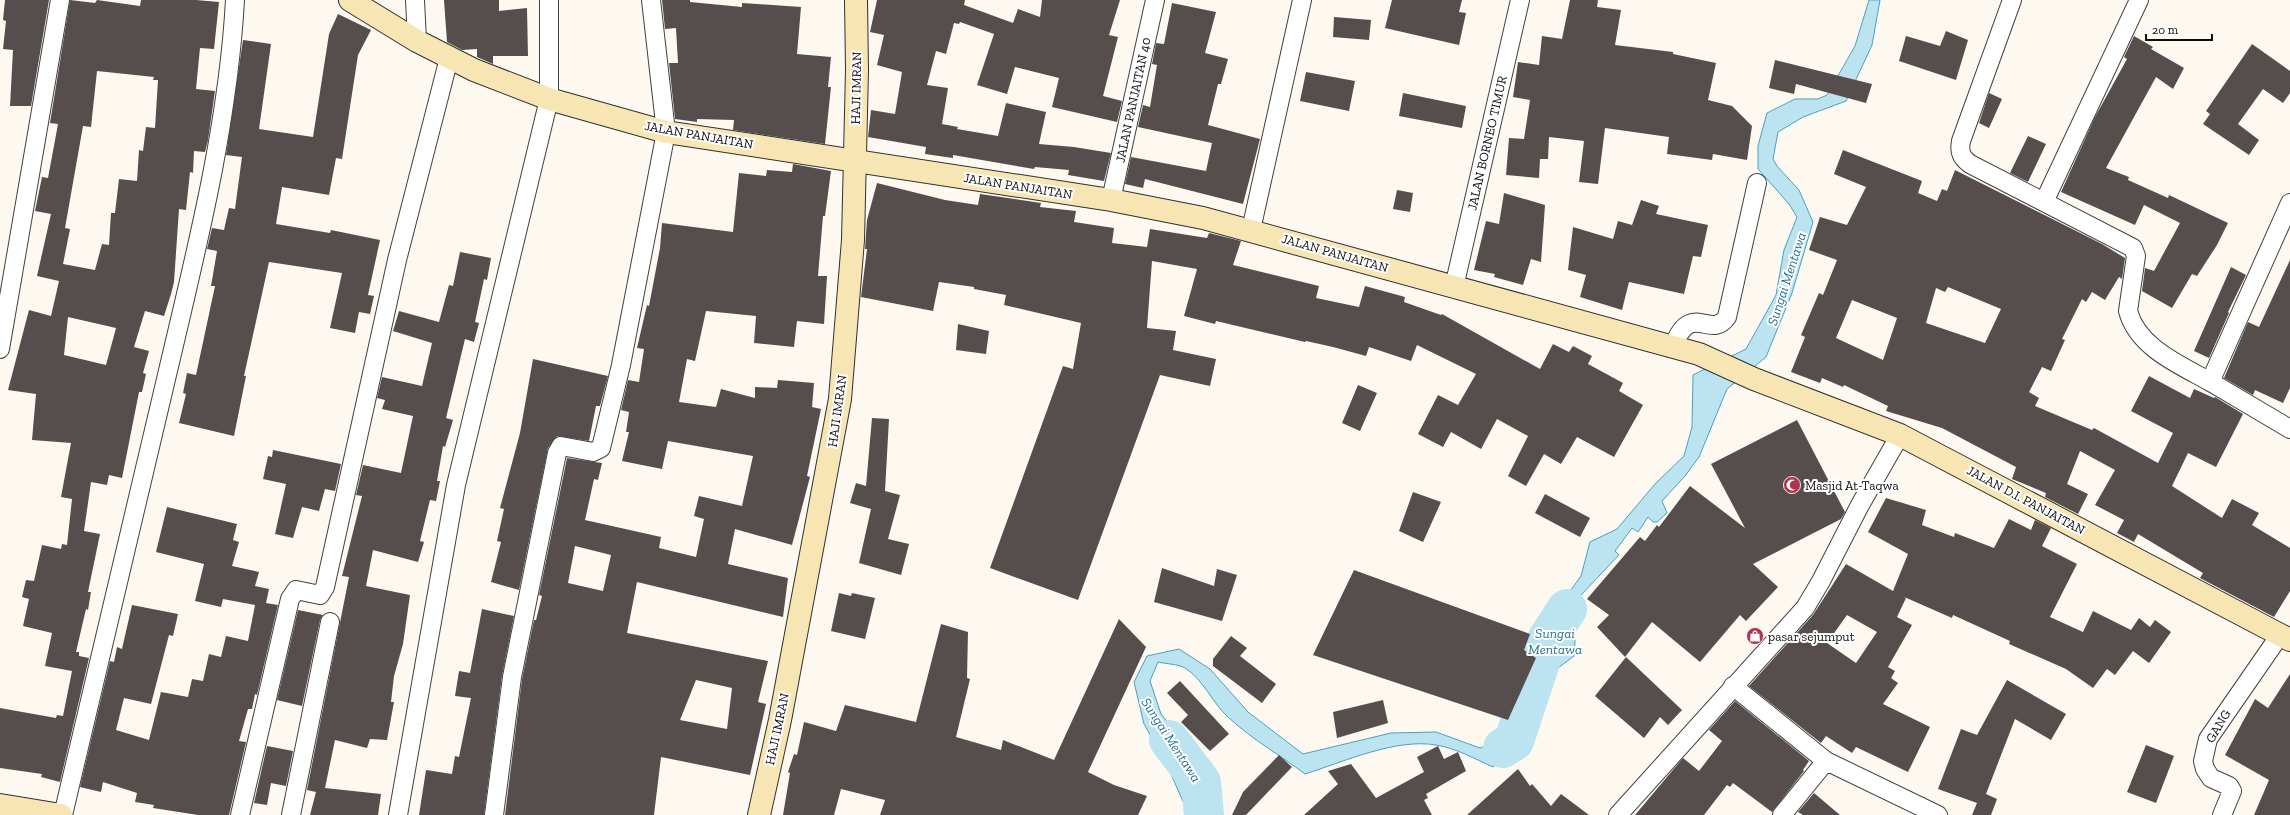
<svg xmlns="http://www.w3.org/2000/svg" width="2290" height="815" font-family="'Zilla Slab',serif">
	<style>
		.water { fill: #bbe4f0; stroke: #4aa1bf }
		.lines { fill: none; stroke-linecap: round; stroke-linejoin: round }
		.river { stroke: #bbe4f0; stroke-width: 40 }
		.building { fill: #564e4c; fill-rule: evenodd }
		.street-casing { stroke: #414141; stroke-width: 20 }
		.secondary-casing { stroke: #303030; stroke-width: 24 }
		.street { stroke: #fff; stroke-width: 18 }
		.secondary { stroke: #f7e6b3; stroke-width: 22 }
		.labels { text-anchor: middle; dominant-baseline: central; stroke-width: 4; stroke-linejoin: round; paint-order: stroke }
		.street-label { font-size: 13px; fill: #0e0e0e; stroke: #fff }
		.poi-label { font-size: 13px; fill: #0e0e0e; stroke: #fff; text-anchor: start }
		.water-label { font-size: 14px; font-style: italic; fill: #247394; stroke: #fff }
	</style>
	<rect width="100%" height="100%" fill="#fdf9f1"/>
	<path class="water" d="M 1869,0 L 1880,0 L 1872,45 L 1846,101 L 1803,117 L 1778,132 L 1773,159 L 1777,166 L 1799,190 L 1813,222 L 1792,293 L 1766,357 L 1727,389 L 1699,457 L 1685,476 L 1662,501 L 1667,513 L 1657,522 L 1653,522 L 1648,517 L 1638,532 L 1632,528 L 1615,551 L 1619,555 L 1580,596 L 1570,620 L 1575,641 L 1574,656 L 1558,668 L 1527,648 L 1534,633 L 1531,631 L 1543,616 L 1557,609 L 1581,576 L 1590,542 L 1617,529 L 1655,484 L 1684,456 L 1692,427 L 1693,375 L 1746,349 L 1776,295 L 1784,250 L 1797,217 L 1789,204 L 1758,169 L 1758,146 L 1767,113 L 1795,99 L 1818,99 L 1827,95 L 1855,46 Z
		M 1179,649 L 1210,669 L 1248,712 L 1303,754 L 1391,733 L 1436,732 L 1480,748 L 1503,741 L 1516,724 L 1522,697 L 1538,710 L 1526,739 L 1493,767 C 1475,759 1456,748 1436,745 C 1396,738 1343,762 1305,774 C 1280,755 1253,740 1229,718 C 1212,703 1204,680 1185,668 C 1178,664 1166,664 1158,662 L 1150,681 L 1161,714 L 1175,731 L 1201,781 L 1204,815 L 1186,815 L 1186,808 L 1166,763 L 1144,724 L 1134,682 L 1147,656 Z"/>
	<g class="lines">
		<path class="river" d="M 1169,740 L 1201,782 L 1204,815
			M 1503,748 L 1514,741 L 1548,638 L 1567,609"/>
	</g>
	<path class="building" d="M 5,0 L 49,0 L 31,106 L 10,106 L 13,50 L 3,49 L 6,21 L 3,20 Z
		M 70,0 L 95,3 L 97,0 L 140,6 L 141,0 L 196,0 L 219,2 L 214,49 L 200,48 L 196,89 L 215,91 L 208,140 L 205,152 L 194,151 L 193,173 L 190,172 L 186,210 L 179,209 L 174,282 L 171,294 L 164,316 L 145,311 L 134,347 L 149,351 L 143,373 L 146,374 L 142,392 L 139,392 L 122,478 L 109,475 L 107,485 L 91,482 L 84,531 L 100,534 L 88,592 L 91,592 L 88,610 L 86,609 L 76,652 L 79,652 L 79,656 L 89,658 L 60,782 L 41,777 L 42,774 L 0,768 L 0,708 L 56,718 L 57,715 L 63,716 L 72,671 L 45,666 L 52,633 L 23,626 L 29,599 L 22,597 L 26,580 L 34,581 L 42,545 L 61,549 L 62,544 L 67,545 L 72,499 L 61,497 L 71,443 L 32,440 L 36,394 L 8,390 L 29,310 L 51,316 L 59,281 L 37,276 L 51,214 L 35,211 L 42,177 L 48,178 L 58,124 L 50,123 ZM 97,71 L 154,77 L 153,80 L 158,80 L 155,128 L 146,127 L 143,151 L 139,150 L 137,181 L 119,179 L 115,213 L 111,213 L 109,245 L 102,244 L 95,270 L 63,264 L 70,229 L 65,228 L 83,126 L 91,127 ZM 68,317 L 116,328 L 106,365 L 64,355 Z
		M 444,0 L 499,0 L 499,11 L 527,8 L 528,56 L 493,56 L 493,64 L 477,57 L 477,49 L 462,50 L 447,42 Z
		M 662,0 L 690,0 L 690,2 L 742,7 L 742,3 L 801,7 L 797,54 L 831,57 L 828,87 L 831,87 L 825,144 L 733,130 L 734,120 L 697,119 L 697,122 L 675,119 L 669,63 L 678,63 L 676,28 L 665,29 Z
		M 877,0 L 965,0 L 964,5 L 1013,23 L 1018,9 L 1040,17 L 1042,0 L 1120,0 L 1109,35 L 1118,37 L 1103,96 L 1122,101 L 1117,122 L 1052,107 L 1059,78 L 1015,67 L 1007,94 L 977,85 L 994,34 L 960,22 L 959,24 L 954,23 L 946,54 L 936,51 L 927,85 L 948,88 L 942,124 L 958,127 L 957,129 L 998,136 L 1006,103 L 1046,112 L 1039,144 L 1074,147 L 1111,153 L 1104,181 L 1068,175 L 1069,170 L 1035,167 L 1034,169 L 953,155 L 953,158 L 925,154 L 926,147 L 868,137 L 871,110 L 895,114 L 902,72 L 877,65 L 884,35 L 870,32 Z
		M 1392,0 L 1462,0 L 1459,12 L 1466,13 L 1459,45 L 1385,28 Z
		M 1570,0 L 1598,0 L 1597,7 L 1621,10 L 1615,45 L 1673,52 L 1673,54 L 1716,63 L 1708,100 L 1732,106 L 1752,126 L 1747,160 L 1713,154 L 1712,160 L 1667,154 L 1669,137 L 1605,128 L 1598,184 L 1579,182 L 1584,141 L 1549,137 L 1548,159 L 1540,159 L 1539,178 L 1506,175 L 1509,138 L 1524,139 L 1530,100 L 1513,97 L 1518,62 L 1539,65 L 1542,36 L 1562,39 Z
		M 1172,3 L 1216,12 L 1205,53 L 1228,59 L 1221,84 L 1218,84 L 1208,125 L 1260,139 L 1243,204 L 1145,179 L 1143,188 L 1125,184 L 1131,157 L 1206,171 L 1212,143 L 1138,127 L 1143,105 L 1150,107 L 1157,65 L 1152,64 L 1156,43 L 1164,44 Z
		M 338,14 L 371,30 L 358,55 L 342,159 L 336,158 L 329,195 L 282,187 L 276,224 L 330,233 L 331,230 L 380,240 L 368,295 L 374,296 L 370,314 L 359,312 L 355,333 L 330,328 L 342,273 L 269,262 L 244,376 L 246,376 L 234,436 L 179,423 L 186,394 L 183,393 L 187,373 L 196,375 L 215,286 L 211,286 L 217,251 L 207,249 L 212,228 L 224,230 L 229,208 L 235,209 L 242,157 L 226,155 L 243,40 L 271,44 L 259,129 L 313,137 L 329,34 Z
		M 1334,17 L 1371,20 L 1369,40 L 1333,37 Z
		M 1946,31 L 1968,40 L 1956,80 L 1899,61 L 1906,36 L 1940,46 Z
		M 2134,36 L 2153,47 L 2151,49 L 2184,68 L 2173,89 L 2156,77 L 2106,168 L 2129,177 L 2128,180 L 2168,198 L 2169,195 L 2228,223 L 2217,245 L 2197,276 L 2192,274 L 2172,308 L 2142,291 L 2145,268 L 2154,271 L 2180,223 L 2144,205 L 2135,225 L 2061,192 L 2095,117 L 2127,59 L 2124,57 Z
		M 2252,44 L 2290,71 L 2290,93 L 2283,103 L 2263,89 L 2238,124 L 2259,140 L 2249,155 L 2203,124 L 2210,114 L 2206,111 Z
		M 1775,60 L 1872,84 L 1866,103 L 1796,84 L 1794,94 L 1769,88 Z
		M 1306,72 L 1355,81 L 1349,111 L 1300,101 Z
		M 1403,93 L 1466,106 L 1462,128 L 1399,116 Z
		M 1989,93 L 2002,99 L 1989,128 L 1979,123 Z
		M 2028,136 L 2046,144 L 2028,182 L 2010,173 Z
		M 1843,150 L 1922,181 L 1918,193 L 1937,201 L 1942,189 L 1947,191 L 1955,170 L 2102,244 L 2125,258 L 2122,279 L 2119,277 L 2105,300 L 2092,292 L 2086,302 L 2082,299 L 2062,339 L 2065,340 L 2051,371 L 2042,367 L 2029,392 L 2039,398 L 2035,406 L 2092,430 L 2094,428 L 2158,463 L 2173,433 L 2131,411 L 2149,376 L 2190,398 L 2194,389 L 2214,398 L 2215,397 L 2243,414 L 2216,467 L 2188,453 L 2172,486 L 2222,518 L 2232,499 L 2259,513 L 2252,525 L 2290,548 L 2290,591 L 2274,617 L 2200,578 L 2203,573 L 2138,534 L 2134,542 L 2117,533 L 2124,520 L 2095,505 L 2115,470 L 2080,451 L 2067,484 L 2088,494 L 2078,514 L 2045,497 L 2046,493 L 2012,479 L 2016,467 L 1942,428 L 1886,411 L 1888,406 L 1844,385 L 1843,387 L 1822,378 L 1820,383 L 1791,372 L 1805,337 L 1801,335 L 1819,293 L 1823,295 L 1837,260 L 1809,250 L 1820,217 L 1847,225 L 1866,187 L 1834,174 ZM 1948,287 L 2001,309 L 1985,343 L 1926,323 L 1936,288 L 1945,292 ZM 1852,300 L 1897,318 L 1883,360 L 1836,338 Z
		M 793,164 L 831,171 L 825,216 L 823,216 L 818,276 L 827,276 L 824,324 L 797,321 L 794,347 L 754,343 L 756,316 L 706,311 L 695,361 L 687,359 L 679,402 L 716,407 L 721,389 L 755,398 L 755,387 L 777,388 L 778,380 L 814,383 L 812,407 L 821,409 L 807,476 L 810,477 L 792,545 L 735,529 L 728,564 L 788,578 L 783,617 L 637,582 L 627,633 L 768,661 L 758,702 L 766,704 L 750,775 L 661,757 L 654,815 L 505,815 L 522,679 L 534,620 L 536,620 L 542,596 L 539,595 L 567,458 L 602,463 L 598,480 L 594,479 L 585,520 L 661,537 L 659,548 L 696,557 L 704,519 L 694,516 L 699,496 L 742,506 L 753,456 L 668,441 L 662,469 L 622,461 L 629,432 L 626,432 L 629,412 L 621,410 L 628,380 L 639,382 L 644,349 L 637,348 L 647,305 L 649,306 L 660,248 L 662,223 L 733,232 L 739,173 L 766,176 L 767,170 L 792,172 ZM 575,546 L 611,555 L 603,591 L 568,583 ZM 696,680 L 732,688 L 727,729 L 680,720 Z
		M 877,183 L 945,200 L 978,205 L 980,194 L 1041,203 L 1040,207 L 1076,211 L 1074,222 L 1114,228 L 1112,243 L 1147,247 L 1150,229 L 1207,238 L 1209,233 L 1241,241 L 1233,265 L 1319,286 L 1316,298 L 1359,307 L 1365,286 L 1405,297 L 1404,302 L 1441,315 L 1442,314 L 1540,369 L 1553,344 L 1569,352 L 1573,346 L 1592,356 L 1588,364 L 1623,383 L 1619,391 L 1643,405 L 1614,457 L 1577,437 L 1561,464 L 1544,454 L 1526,486 L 1508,476 L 1528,436 L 1497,419 L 1481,449 L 1451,432 L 1443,447 L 1418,434 L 1438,395 L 1458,405 L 1476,374 L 1417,345 L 1411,361 L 1369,347 L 1366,356 L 1333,347 L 1306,341 L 1305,342 L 1216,321 L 1215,324 L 1184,316 L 1197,269 L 1152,261 L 1147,328 L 1176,331 L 1173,350 L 1216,359 L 1210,386 L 1160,375 L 1078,600 L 990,568 L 1063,366 L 1073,369 L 1081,323 L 1004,305 L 1006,295 L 974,289 L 974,287 L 939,282 L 933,311 L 861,297 L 867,249 L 865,249 L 867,220 Z
		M 1397,190 L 1413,193 L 1410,212 L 1393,209 Z
		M 1504,193 L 1545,205 L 1541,262 L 1531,259 L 1523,285 L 1494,277 L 1495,274 L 1474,270 L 1486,221 L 1499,224 Z
		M 1641,200 L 1659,206 L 1656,214 L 1708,225 L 1701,257 L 1693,256 L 1684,294 L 1629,282 L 1622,310 L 1580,297 L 1586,275 L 1568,270 L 1573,227 L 1613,239 L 1618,221 L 1632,225 Z
		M 460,252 L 491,258 L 487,280 L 484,279 L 475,322 L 479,323 L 474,342 L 465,339 L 454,385 L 446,418 L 453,420 L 445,447 L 443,446 L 437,481 L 440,481 L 436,501 L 430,500 L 420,541 L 424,542 L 418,562 L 373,550 L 366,586 L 410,595 L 403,644 L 394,676 L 391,702 L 394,702 L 387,740 L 370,739 L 367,748 L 335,740 L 325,788 L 381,794 L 378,815 L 310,815 L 316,792 L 307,790 L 349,577 L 342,576 L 362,496 L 356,495 L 363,465 L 401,473 L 413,416 L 382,409 L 385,400 L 377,398 L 382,377 L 422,386 L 432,343 L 393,331 L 399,311 L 439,322 L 449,285 L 453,286 Z
		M 2290,260 L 2290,388 L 2283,403 L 2255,390 L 2253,395 L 2224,378 L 2248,322 L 2259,327 Z
		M 2231,267 L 2246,275 L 2228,312 L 2229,313 L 2209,358 L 2194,351 Z
		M 958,324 L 989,331 L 986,354 L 956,350 Z
		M 533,359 L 608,376 L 600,406 L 596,406 L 589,441 L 557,436 L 548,448 L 519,590 L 491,582 L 501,542 L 497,541 L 504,509 L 500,508 L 520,433 Z
		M 1358,385 L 1377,393 L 1360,431 L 1342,423 Z
		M 872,418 L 889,419 L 885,491 L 900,495 L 888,539 L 909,544 L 901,575 L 859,563 L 871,509 L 850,503 L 856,483 L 866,486 Z
		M 1797,420 L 1845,512 L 1841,519 L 1753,564 L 1778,587 L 1746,621 L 1740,615 L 1700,662 L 1652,622 L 1625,657 L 1597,627 L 1609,615 L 1587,599 L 1640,537 L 1645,541 L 1657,525 L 1659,527 L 1690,486 L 1745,528 L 1711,464 Z
		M 273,450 L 341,464 L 335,491 L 325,489 L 319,511 L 302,507 L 293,538 L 275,534 L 286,484 L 263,479 L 268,456 L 272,457 Z
		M 1413,492 L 1441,502 L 1423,542 L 1399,531 Z
		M 1545,494 L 1590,518 L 1580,537 L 1535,513 Z
		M 1886,498 L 1926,510 L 1922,525 L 1954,537 L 1955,533 L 1994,548 L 2009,519 L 2031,530 L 2035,520 L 2051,528 L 2042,546 L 2077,564 L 2050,617 L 2083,632 L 2093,611 L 2131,630 L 2139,618 L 2150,627 L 2155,620 L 2171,632 L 2149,663 L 2133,651 L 2115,675 L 2107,669 L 2093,688 L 2066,669 L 2009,644 L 2010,641 L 1953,615 L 1952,618 L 1902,596 L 1906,598 L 1897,617 L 1912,625 L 1888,667 L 1895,671 L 1891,678 L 1898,683 L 1883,704 L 1930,727 L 1908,772 L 1856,747 L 1852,753 L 1826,736 L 1821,743 L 1749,686 L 1813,615 L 1846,564 L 1893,591 L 1908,554 L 1868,532 ZM 1847,615 L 1877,632 L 1856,663 L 1827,643 Z
		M 167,507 L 237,524 L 233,540 L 239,542 L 232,566 L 259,572 L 255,586 L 269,589 L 266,603 L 278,605 L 257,695 L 255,694 L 252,709 L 248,709 L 239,741 L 246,742 L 229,815 L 198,815 L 153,808 L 154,805 L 135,802 L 137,793 L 103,782 L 101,792 L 80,787 L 110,661 L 114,662 L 117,647 L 122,649 L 132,605 L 178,614 L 173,636 L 169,635 L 151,704 L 124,698 L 116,730 L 149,740 L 161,692 L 188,697 L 192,679 L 203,681 L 209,654 L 221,657 L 226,636 L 248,641 L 255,605 L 223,599 L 221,607 L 195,601 L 204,564 L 156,552 Z
		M 1162,568 L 1214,586 L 1217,569 L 1237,575 L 1222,621 L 1154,602 Z
		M 1354,570 L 1530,634 L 1524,650 L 1536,658 L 1508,720 L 1313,655 Z
		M 839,593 L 851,596 L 852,593 L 875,598 L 865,639 L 831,631 Z
		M 482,609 L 514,616 L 502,676 L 484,815 L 419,815 L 426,770 L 452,774 L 455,756 L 459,757 L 471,698 L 455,696 L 459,671 L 470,673 Z
		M 298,610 L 323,615 L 320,620 L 302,706 L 277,700 Z
		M 1119,619 L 1146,647 L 1088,772 L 1114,785 L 1147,796 L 1138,815 L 880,815 L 885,800 L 841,789 L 834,815 L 783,815 L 790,773 L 788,772 L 794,754 L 797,755 L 804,722 L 836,731 L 845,705 L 916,722 L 941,624 L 968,632 L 967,678 L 970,679 L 956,737 L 1001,750 L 1003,740 L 1054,760 Z
		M 1231,636 L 1247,648 L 1240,656 L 1276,684 L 1262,703 L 1213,666 L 1213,659 Z
		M 1626,657 L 1682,710 L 1668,725 L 1660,717 L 1644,738 L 1595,696 Z
		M 2290,674 L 2290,815 L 2254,815 L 2269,780 L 2225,755 L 2255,699 L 2268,708 Z
		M 2007,680 L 2066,714 L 2051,740 L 2015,719 L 1986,794 L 1997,799 L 1991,815 L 1972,815 L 1977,803 L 1938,789 L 1961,729 L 1977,735 Z
		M 1180,681 L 1229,734 L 1210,751 L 1181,722 L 1188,715 L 1167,693 Z
		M 1383,700 L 1388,723 L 1337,738 L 1333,712 Z
		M 1735,701 L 1809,761 L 1803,770 L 1804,771 L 1772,812 L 1733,783 L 1730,787 L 1727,785 L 1704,815 L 1635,815 L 1683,758 L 1699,771 L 1722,741 L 1709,730 Z
		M 2146,745 L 2174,756 L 2156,803 L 2127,792 Z
		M 267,746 L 293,751 L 286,786 L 271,783 L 267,805 L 254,803 Z
		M 1438,746 L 1444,759 L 1458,752 L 1466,771 L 1426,794 L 1428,798 L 1424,800 L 1432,815 L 1304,815 L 1338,784 L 1328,771 L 1351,764 L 1376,798 L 1424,772 L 1417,757 Z
		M 1279,755 L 1292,767 L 1246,815 L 1232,815 L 1243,792 Z
		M 1518,769 L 1530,786 L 1532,784 L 1551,806 L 1561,794 L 1589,815 L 1467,815 Z
		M 1814,793 L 1840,815 L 1803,815 L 1798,812 Z"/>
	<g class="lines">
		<g class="street-casing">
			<path id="street" d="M 415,0 L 417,41
				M 2012,0 L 1961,141 C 1959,152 1961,157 1970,164 L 2133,248 L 2136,256 L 2128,311 C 2138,349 2183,366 2214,384 C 2239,399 2265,414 2290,429
				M 1111,200 L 1155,0
				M 2044,202 L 2139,0
				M 1251,230 L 1302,0
				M 1454,287 L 1520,0
				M 1673,347 C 1691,299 1710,341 1727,317 L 1757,183
				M 0,349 L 60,0
				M 2210,382 L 2290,203
				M 1733,686 L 1826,761 L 1938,815
				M 63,815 C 98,668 132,521 167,375 C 196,251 228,127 235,0
				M 240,815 L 290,599 L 296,590 L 320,595 L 325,587 L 397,260 L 449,58
				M 291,815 L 330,622
				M 398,815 L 456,485 L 549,99 L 549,0
				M 494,815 L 512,677 L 557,453 L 561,446 L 593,452 L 601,448 L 621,365 L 666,132 L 651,0
				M 1618,815 L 1805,608 L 1821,581 L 1860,505 L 1900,435
				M 1782,815 L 1826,761
				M 2222,815 L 2232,791 L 2229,786 L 2211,778 L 2205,769 L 2203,761 L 2208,739 L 2280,635"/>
		</g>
		<g class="secondary-casing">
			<path id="secondary" d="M 350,0 L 417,41 L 474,70 L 549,99 L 666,132 L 1111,200 L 1203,218 L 1699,354 L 1754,379 L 1900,435 L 2290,640
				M 0,805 L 61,815
				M 759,815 L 780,720 L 840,399 L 853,240 L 857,70 L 856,0"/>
		</g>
		<use href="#street" class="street"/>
		<use href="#secondary" class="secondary"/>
	</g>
	<defs>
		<g id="mosque-disc" transform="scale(0.9)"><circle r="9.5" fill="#b0354c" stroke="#fff"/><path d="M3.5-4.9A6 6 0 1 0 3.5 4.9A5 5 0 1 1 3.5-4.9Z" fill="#fff"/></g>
		<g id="shop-disc" transform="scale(0.9)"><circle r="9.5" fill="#b0354c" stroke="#fff"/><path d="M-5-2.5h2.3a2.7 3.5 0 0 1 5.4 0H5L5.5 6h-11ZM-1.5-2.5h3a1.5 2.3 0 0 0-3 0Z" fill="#fff"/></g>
	</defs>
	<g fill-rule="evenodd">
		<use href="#mosque-disc" x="1792" y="485"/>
		<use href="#shop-disc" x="1755" y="636"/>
	</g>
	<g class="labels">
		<g class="street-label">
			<text transform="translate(856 88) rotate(-89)">HAJI IMRAN</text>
			<text transform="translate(1133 100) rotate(-78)">JALAN PANJAITAN 40</text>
			<text transform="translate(699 135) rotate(10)">JALAN PANJAITAN</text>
			<text transform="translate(1487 143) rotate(-77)">JALAN BORNEO TIMUR</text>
			<text transform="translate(1018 186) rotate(9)">JALAN PANJAITAN</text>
			<text transform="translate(1335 253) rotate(16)">JALAN PANJAITAN</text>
			<text transform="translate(837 411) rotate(-82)">HAJI IMRAN</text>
			<text transform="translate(2026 500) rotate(28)">JALAN D.I. PANJAITAN</text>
			<text transform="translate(2218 726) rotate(-59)">GANG</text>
			<text transform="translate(777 729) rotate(-78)">HAJI IMRAN</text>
		</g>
		<g class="poi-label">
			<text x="1805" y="485">Masjid At-Taqwa</text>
			<text x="1768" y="636">pasar sejumput</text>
		</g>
		<g class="water-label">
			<text transform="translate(1787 279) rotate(-72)">Sungai Mentawa</text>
			<text x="1555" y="633">Sungai<tspan x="1555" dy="16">Mentawa</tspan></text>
			<text transform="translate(1171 740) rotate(57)">Sungai Mentawa</text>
		</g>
	</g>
	<path d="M2146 34v6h66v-6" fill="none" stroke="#0e0e0e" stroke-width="2"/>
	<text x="2152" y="34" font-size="12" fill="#0e0e0e" stroke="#ffffff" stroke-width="3" paint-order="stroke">20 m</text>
</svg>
